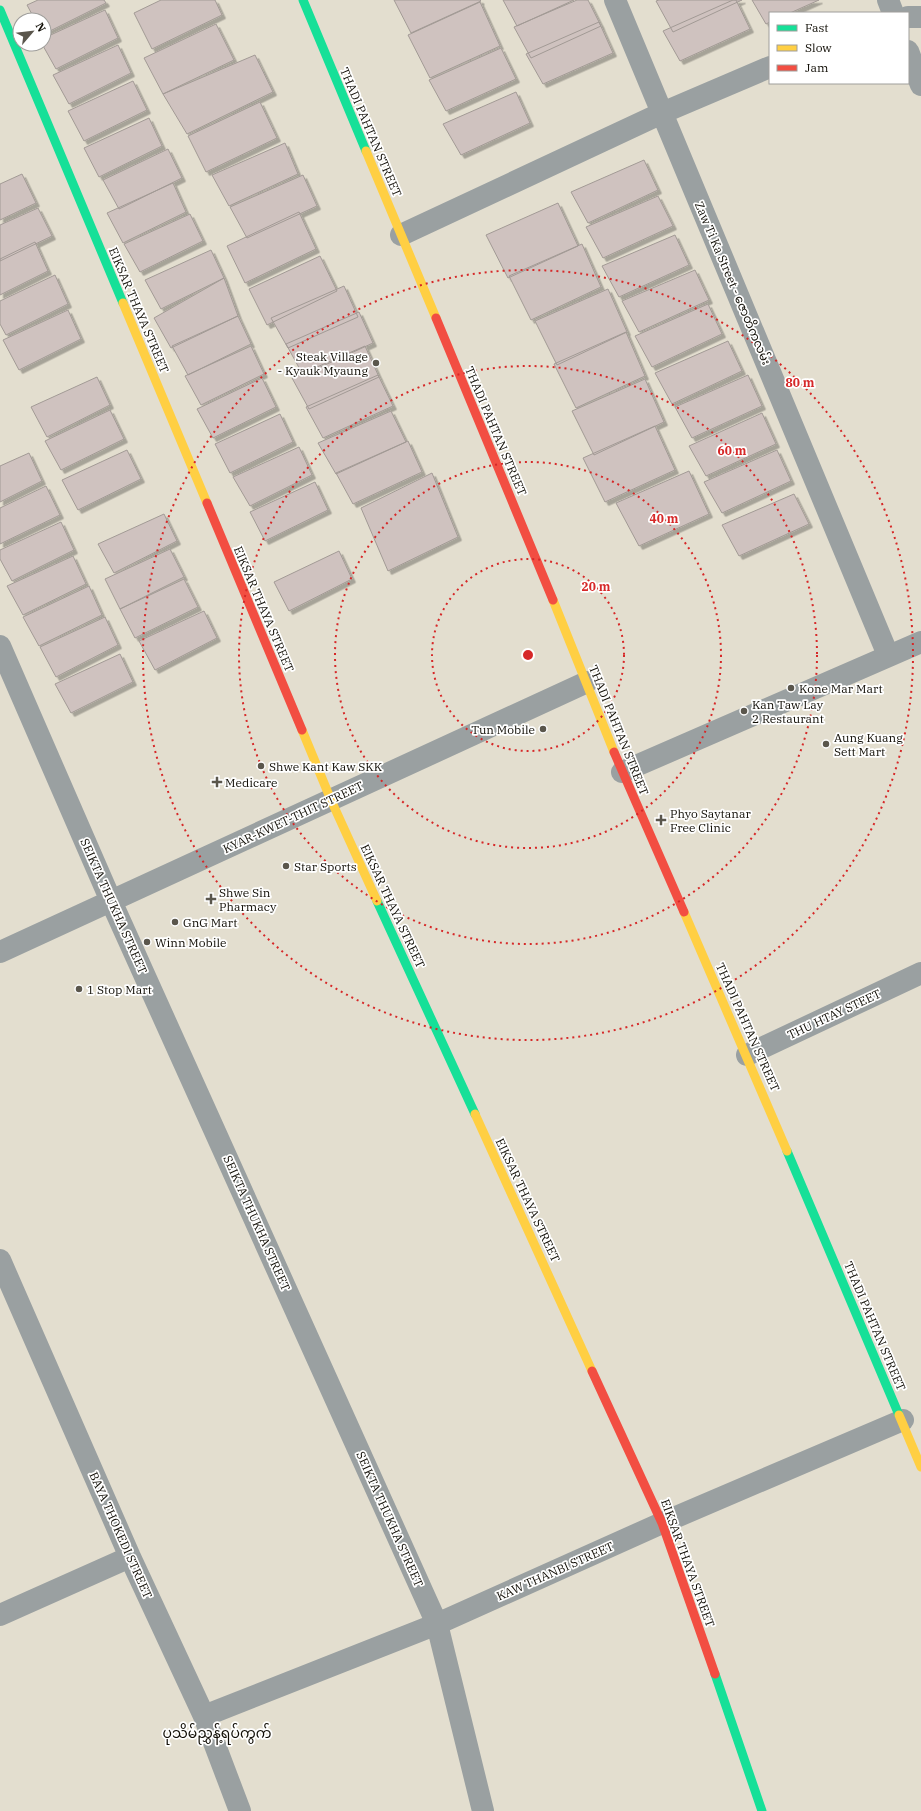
<svg xmlns="http://www.w3.org/2000/svg" width="921" height="1811" font-family="'IBM Plex Serif','Noto Sans Myanmar',serif">
	<style>
		.building { fill: #cfc2bf; stroke: #a29a95; filter: url(#shadow) }
		.lines { fill: none; stroke-linecap: round; stroke-linejoin: round }
		.street { stroke: #9aa0a1; stroke-width: 22 }
		.fast { stroke: #16e098; stroke-width: 9 }
		.slow { stroke: #ffcf43; stroke-width: 9 }
		.jam { stroke: #f24e42; stroke-width: 9 }
		.ring { fill: none; stroke: #d62828; stroke-width: 2; stroke-dasharray: 2 4 }
		.poi-dot { fill: #5a564c; stroke: #fff; stroke-width: 1.5 }
		.labels { text-anchor: middle; dominant-baseline: central; stroke-width: 3.5; stroke-linejoin: round; paint-order: stroke }
		.street-label { font-size: 12px; fill: #100d05; stroke: #fff }
		.poi-label { font-size: 12px; fill: #100d05; stroke: #fff; text-anchor: start }
		.quarter-label { font-size: 14px; fill: #100d05; stroke: #fff }
		.centre { fill: #d62828; stroke: #fff; stroke-width: 2 }
		.ring-label { font-size: 12px; text-anchor: middle; font-weight: bold; fill: #d62828; stroke: #fff; stroke-width: 3.5; stroke-linejoin: round; paint-order: stroke }
	</style>
	<defs>
		<filter id="shadow"><feDropShadow dx="3.5" dy="3.5" stdDeviation="0" flood-color="#0004"/></filter>
	</defs>
	<rect width="100%" height="100%" fill="#e3decf"/>
	<path class="building" d="M 38,0 L 104,0 L 106,3 L 44,34 L 44,20 L 35,20 L 27,5 Z
		M 161,0 L 215,0 L 222,15 L 152,49 L 134,13 Z
		M 394,0 L 480,0 L 481,1 L 411,33 Z
		M 503,0 L 574,0 L 517,26 Z
		M 577,0 L 588,0 L 601,26 L 531,58 L 514,27 Z
		M 659,0 L 742,0 L 673,32 L 656,1 Z
		M 733,0 L 736,0 L 750,29 L 680,61 L 663,31 Z
		M 752,0 L 819,0 L 790,13 L 770,13 L 770,22 L 766,24 Z
		M 480,2 L 500,46 L 430,78 L 408,35 Z
		M 105,10 L 118,38 L 56,69 L 42,44 L 44,44 L 44,38 Z
		M 599,22 L 613,53 L 543,84 L 526,54 Z
		M 216,24 L 234,60 L 163,94 L 144,58 Z
		M 118,45 L 131,73 L 69,104 L 53,75 Z
		M 501,48 L 516,79 L 446,111 L 429,80 Z
		M 255,55 L 273,92 L 187,134 L 163,94 Z
		M 133,81 L 147,110 L 84,141 L 68,111 Z
		M 516,92 L 530,123 L 461,155 L 443,124 Z
		M 260,102 L 277,138 L 206,172 L 188,136 Z
		M 149,118 L 162,146 L 99,177 L 84,148 Z
		M 285,143 L 298,174 L 229,206 L 212,175 Z
		M 168,149 L 182,178 L 119,209 L 103,180 Z
		M 644,160 L 658,190 L 588,223 L 571,192 Z
		M 22,174 L 36,203 L 0,220 L 0,184 Z
		M 303,175 L 317,206 L 247,238 L 230,207 Z
		M 173,183 L 186,212 L 123,243 L 107,213 Z
		M 658,196 L 673,226 L 603,258 L 586,227 Z
		M 558,203 L 578,246 L 508,278 L 486,235 Z
		M 38,208 L 52,236 L 0,261 L 0,225 Z
		M 299,212 L 316,249 L 245,283 L 227,246 Z
		M 190,214 L 203,241 L 140,272 L 124,244 Z
		M 675,235 L 689,265 L 619,297 L 602,266 Z
		M 35,242 L 48,271 L 0,295 L 0,259 Z
		M 582,244 L 601,287 L 531,320 L 509,276 Z
		M 211,250 L 224,278 L 161,309 L 145,280 Z
		M 320,256 L 337,291 L 267,325 L 249,289 Z
		M 695,270 L 709,300 L 639,332 L 622,301 Z
		M 55,275 L 68,304 L 6,335 L 0,324 L 0,301 Z
		M 224,278 L 238,316 L 171,348 L 154,318 Z
		M 344,286 L 358,317 L 288,348 L 271,318 Z
		M 608,289 L 627,332 L 557,365 L 535,321 Z
		M 708,304 L 722,334 L 652,367 L 635,336 Z
		M 68,310 L 81,339 L 19,370 L 3,340 Z
		M 359,312 L 373,343 L 303,375 L 286,344 Z
		M 238,316 L 251,344 L 188,375 L 172,346 Z
		M 626,332 L 645,376 L 576,408 L 554,364 Z
		M 728,341 L 742,371 L 672,404 L 655,373 Z
		M 251,346 L 264,374 L 201,405 L 185,376 Z
		M 365,346 L 379,377 L 309,409 L 292,378 Z
		M 378,375 L 393,406 L 323,438 L 306,407 Z
		M 748,375 L 762,406 L 692,438 L 675,407 Z
		M 97,377 L 110,405 L 47,437 L 31,407 Z
		M 262,378 L 276,407 L 213,438 L 197,409 Z
		M 645,379 L 664,422 L 594,455 L 572,411 Z
		M 110,410 L 124,439 L 61,470 L 45,441 Z
		M 391,411 L 406,442 L 336,474 L 318,443 Z
		M 762,413 L 776,444 L 706,476 L 689,446 Z
		M 280,414 L 293,442 L 230,473 L 215,444 Z
		M 655,426 L 675,470 L 605,502 L 583,458 Z
		M 408,441 L 422,472 L 353,504 L 336,473 Z
		M 299,447 L 312,475 L 250,506 L 233,477 Z
		M 127,450 L 141,479 L 78,510 L 62,480 Z
		M 777,450 L 791,481 L 722,513 L 704,482 Z
		M 29,453 L 42,481 L 0,502 L 0,466 Z
		M 689,471 L 709,514 L 639,546 L 616,503 Z
		M 432,473 L 458,537 L 388,571 L 361,508 Z
		M 315,482 L 328,510 L 265,541 L 250,512 Z
		M 46,486 L 60,515 L 0,544 L 0,508 Z
		M 794,494 L 809,524 L 739,556 L 722,525 Z
		M 164,514 L 177,541 L 114,573 L 98,544 Z
		M 61,522 L 74,550 L 12,581 L 0,559 L 0,550 Z
		M 170,549 L 184,577 L 120,609 L 105,579 Z
		M 339,551 L 352,579 L 289,611 L 274,582 Z
		M 73,556 L 86,584 L 23,615 L 7,586 Z
		M 184,579 L 198,607 L 135,638 L 120,609 Z
		M 89,586 L 102,615 L 39,646 L 23,617 Z
		M 204,611 L 217,638 L 155,670 L 139,641 Z
		M 105,617 L 118,645 L 56,677 L 40,647 Z
		M 120,654 L 133,682 L 71,713 L 55,684 Z"/>
	<g class="lines">
		<path class="street" d="M 615,0 L 888,655
			M 888,0 L 893,13
			M 908,17 L 921,17
			M 908,51 L 921,85
			M 401,235 L 662,113 L 770,67
			M 0,646 L 111,901 L 437,1624 L 483,1811
			M 622,772 L 921,642
			M 0,952 L 587,682
			M 747,1055 L 921,973
			M 0,1260 L 130,1557 L 204,1716 L 240,1811
			M 0,1615 L 130,1557
			M 204,1716 L 437,1624 L 662,1523 L 903,1420"/>
		<path class="fast" d="M 303,0 L 366,151
			M 0,10 L 123,303
			M 377,901 L 475,1114
			M 787,1151 L 899,1415
			M 715,1674 L 762,1811"/>
		<path class="slow" d="M 366,151 L 436,318
			M 123,303 L 207,503
			M 553,600 L 614,752
			M 302,730 L 331,800 L 377,901
			M 684,912 L 787,1151
			M 475,1114 L 592,1371
			M 899,1415 L 921,1467"/>
		<path class="jam" d="M 436,318 L 553,600
			M 207,503 L 302,730
			M 614,752 L 684,912
			M 592,1371 L 662,1523 L 715,1674"/>
	</g>
	<g class="ring">
		<circle cx="528" cy="655" r="96"/>
		<circle cx="528" cy="655" r="193"/>
		<circle cx="528" cy="655" r="289"/>
		<circle cx="528" cy="655" r="385"/>
	</g>
	<g class="poi-dot">
		<circle cx="376" cy="363" r="4"/>
		<circle cx="791" cy="688" r="4"/>
		<circle cx="744" cy="711" r="4"/>
		<circle cx="543" cy="729" r="4"/>
		<circle cx="826" cy="744" r="4"/>
		<circle cx="261" cy="766" r="4"/>
		<path d="M215 776h4v4h4v4h-4v4h-4v-4h-4v-4h4z"/>
		<path d="M659 814h4v4h4v4h-4v4h-4v-4h-4v-4h4z"/>
		<circle cx="286" cy="866" r="4"/>
		<path d="M209 893h4v4h4v4h-4v4h-4v-4h-4v-4h4z"/>
		<circle cx="175" cy="922" r="4"/>
		<circle cx="147" cy="942" r="4"/>
		<circle cx="79" cy="989" r="4"/>
	</g>
	<g class="labels">
		<g class="street-label">
			<text transform="translate(371 132) rotate(67)">THADI PAHTAN STREET</text>
			<text transform="translate(733 283) rotate(67)">Zaw Ti Ka Street - ဇောတိကလမ်း</text>
			<text transform="translate(139 310) rotate(67)">EIKSAR THAYA STREET</text>
			<text transform="translate(496 431) rotate(67)">THADI PAHTAN STREET</text>
			<text transform="translate(264 609) rotate(67)">EIKSAR THAYA STREET</text>
			<text transform="translate(619 730) rotate(68)">THADI PAHTAN STREET</text>
			<text transform="translate(293 817) rotate(-25)">KYAR-KWET-THIT STREET</text>
			<text transform="translate(114 906) rotate(66)">SEIKTA THUKHA STREET</text>
			<text transform="translate(393 906) rotate(65)">EIKSAR THAYA STREET</text>
			<text transform="translate(834 1014) rotate(-25)">THU HTAY STEET</text>
			<text transform="translate(748 1027) rotate(66)">THADI PAHTAN STREET</text>
			<text transform="translate(528 1200) rotate(65)">EIKSAR THAYA STREET</text>
			<text transform="translate(257 1223) rotate(66)">SEIKTA THUKHA STREET</text>
			<text transform="translate(875 1326) rotate(67)">THADI PAHTAN STREET</text>
			<text transform="translate(390 1519) rotate(66)">SEIKTA THUKHA STREET</text>
			<text transform="translate(121 1535) rotate(66)">BAYA THOKEDI STREET</text>
			<text transform="translate(688 1563) rotate(70)">EIKSAR THAYA STREET</text>
			<text transform="translate(555 1571) rotate(-24)">KAW THANBI STREET</text>
		</g>
		<g class="poi-label">
			<text x="368" y="356" text-anchor="end">Steak Village<tspan x="368" dy="14">- Kyauk Myaung</tspan></text>
			<text x="799" y="688">Kone Mar Mart</text>
			<text x="752" y="704">Kan Taw Lay<tspan x="752" dy="14">2 Restaurant</tspan></text>
			<text x="535" y="729" text-anchor="end">Tun Mobile</text>
			<text x="834" y="737">Aung Kuang<tspan x="834" dy="14">Sett Mart</tspan></text>
			<text x="269" y="766">Shwe Kant Kaw SKK</text>
			<text x="225" y="782">Medicare</text>
			<text x="670" y="813">Phyo Saytanar<tspan x="670" dy="14">Free Clinic</tspan></text>
			<text x="294" y="866">Star Sports</text>
			<text x="219" y="892">Shwe Sin<tspan x="219" dy="14">Pharmacy</tspan></text>
			<text x="183" y="922">GnG Mart</text>
			<text x="155" y="942">Winn Mobile</text>
			<text x="87" y="989">1 Stop Mart</text>
		</g>
		<g class="quarter-label">
			<text x="217" y="1733">ပုသိမ်ညွှန့်ရပ်ကွက်</text>
		</g>
	</g>
	<circle cx="528" cy="655" r="6" class="centre"/>
	<g class="ring-label">
		<text x="800" y="387">80 m</text>
		<text x="732" y="455">60 m</text>
		<text x="664" y="523">40 m</text>
		<text x="596" y="591">20 m</text>
	</g>
	<rect x="769" y="12" width="140" height="72" fill="#ffffff" stroke="#9f9e9b"/>
	<rect x="777" y="25" width="20" height="6" fill="#16e098" stroke="#9f9e9b"/>
	<text x="805" y="32" font-size="12" fill="#100d05">Fast</text>
	<rect x="777" y="45" width="20" height="6" fill="#ffcf43" stroke="#9f9e9b"/>
	<text x="805" y="52" font-size="12" fill="#100d05">Slow</text>
	<rect x="777" y="65" width="20" height="6" fill="#f24e42" stroke="#9f9e9b"/>
	<text x="805" y="72" font-size="12" fill="#100d05">Jam</text>
	<g transform="translate(32 32) rotate(62)"><circle r="19" fill="#ffffff" stroke="#9f9e9b"/>
	<path d="M0-3L7 15L0 10L-7 15Z" fill="#5a564c"/>
	<text y="-6" font-size="11" font-weight="bold" text-anchor="middle" fill="#100d05">N</text>
	</g>
</svg>
